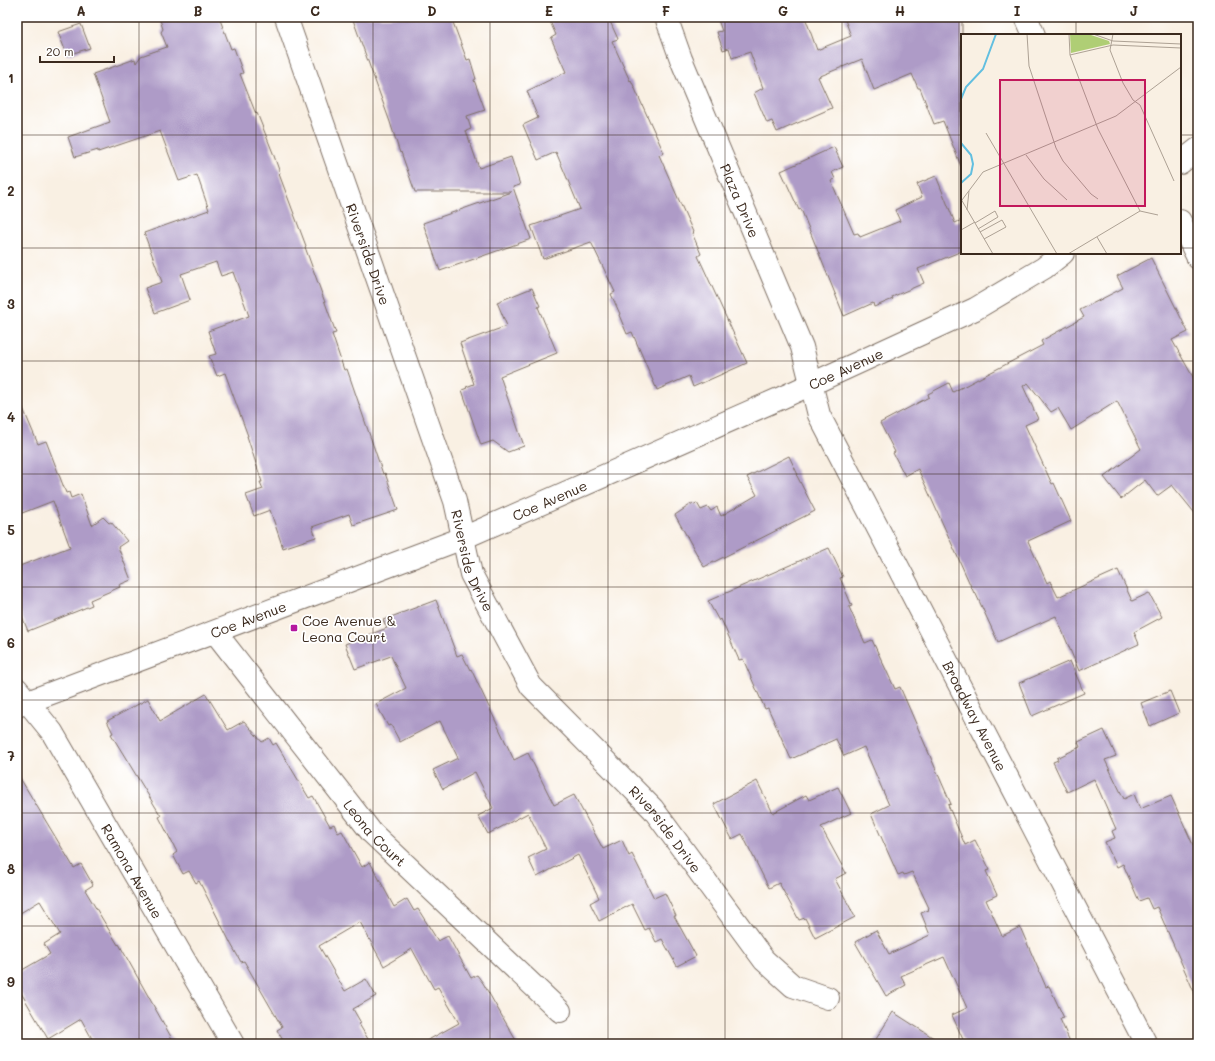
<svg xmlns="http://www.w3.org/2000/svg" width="1215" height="1061" font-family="Mali,sans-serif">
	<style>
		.building { fill: #ae9bc7 }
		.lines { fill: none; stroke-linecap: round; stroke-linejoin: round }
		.street-casing { stroke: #7e6f63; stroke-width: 24 }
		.secondary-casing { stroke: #7e6f63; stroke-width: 24 }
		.street { stroke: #fff; stroke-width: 22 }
		.secondary { stroke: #fff; stroke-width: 22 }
		.grid { fill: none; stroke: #3b2a1e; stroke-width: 1; stroke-opacity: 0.55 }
		.poi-dot { fill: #b5179e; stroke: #fff; stroke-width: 1.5 }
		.labels { text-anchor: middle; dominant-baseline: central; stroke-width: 3.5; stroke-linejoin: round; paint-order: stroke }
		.street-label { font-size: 14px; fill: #3b2a1e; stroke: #fff }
		.poi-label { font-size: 14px; fill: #3b2a1e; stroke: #fff; text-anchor: start }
		.inset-river { fill: none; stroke: #62bfe0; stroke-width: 2 }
		.inset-road { fill: none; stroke: #ada194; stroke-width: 1 }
		.view { fill: #c2185b; fill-opacity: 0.15; stroke: #c2185b; stroke-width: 2 }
		.inset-edge { fill: none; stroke: #3b2a1e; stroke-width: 2 }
		.neatline { fill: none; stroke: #3b2a1e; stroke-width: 1.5 }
		.grid-label { font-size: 13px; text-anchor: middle; font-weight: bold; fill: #3b2a1e }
	</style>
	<rect width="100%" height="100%" fill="#fff"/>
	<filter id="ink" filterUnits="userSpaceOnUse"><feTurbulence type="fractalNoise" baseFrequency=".025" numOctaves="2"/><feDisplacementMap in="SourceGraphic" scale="8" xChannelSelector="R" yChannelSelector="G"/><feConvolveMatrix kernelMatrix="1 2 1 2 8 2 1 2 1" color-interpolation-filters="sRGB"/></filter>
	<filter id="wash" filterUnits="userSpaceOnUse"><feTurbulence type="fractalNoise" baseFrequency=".012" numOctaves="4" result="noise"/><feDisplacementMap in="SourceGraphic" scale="16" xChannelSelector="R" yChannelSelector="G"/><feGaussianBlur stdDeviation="0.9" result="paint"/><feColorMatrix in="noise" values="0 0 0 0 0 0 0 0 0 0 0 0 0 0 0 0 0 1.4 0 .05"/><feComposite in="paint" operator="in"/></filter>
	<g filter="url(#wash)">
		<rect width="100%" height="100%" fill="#f9f0e3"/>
		<g id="blocks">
			<path class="building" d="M 159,17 L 219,17 L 231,49 L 234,48 L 243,73 L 240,74 L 256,114 L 257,113 L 273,153 L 280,173 L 279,174 L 306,246 L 305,247 L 336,333 L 332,334 L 344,370 L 347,369 L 383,474 L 385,473 L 398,510 L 353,525 L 349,514 L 312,527 L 316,537 L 283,548 L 270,510 L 254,516 L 246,495 L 263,489 L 260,482 L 262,482 L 247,436 L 248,436 L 225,373 L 217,376 L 209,356 L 216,354 L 208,331 L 249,316 L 233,272 L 221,276 L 216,262 L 181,274 L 190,300 L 155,313 L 145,288 L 162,282 L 144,233 L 209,210 L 197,175 L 179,181 L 160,131 L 98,152 L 98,150 L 75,157 L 68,137 L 110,122 L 93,74 L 135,59 L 136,63 L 141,56 L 167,47 L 161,32 L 163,29 Z
				M 352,17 L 451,17 L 467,60 L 470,59 L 476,79 L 474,80 L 485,110 L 467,116 L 471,129 L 466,131 L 479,168 L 511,157 L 520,185 L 513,187 L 531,239 L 440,271 L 423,223 L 511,192 L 415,192 L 401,152 L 400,153 L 390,122 Z
				M 548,17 L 608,17 L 618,39 L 612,41 L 630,81 L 631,80 L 664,153 L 659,155 L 693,232 L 692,233 L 701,254 L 698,256 L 747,363 L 693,387 L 689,376 L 657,390 L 632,332 L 627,334 L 619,315 L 620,314 L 611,294 L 615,292 L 591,242 L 543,259 L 531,226 L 580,209 L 556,152 L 538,160 L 523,125 L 538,118 L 527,91 L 566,72 L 551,38 L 556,35 Z
				M 717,17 L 805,17 L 817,50 L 851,36 L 844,17 L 962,17 L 962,166 L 961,166 L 943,121 L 934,124 L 920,88 L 918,88 L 912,74 L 874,90 L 862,59 L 818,77 L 832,108 L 777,132 L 772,121 L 767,123 L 754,93 L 763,88 L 750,52 L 732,58 L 729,48 L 723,50 L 717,32 L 722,31 Z
				M 81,24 L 90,48 L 67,55 L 58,32 Z
				M 834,147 L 843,167 L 832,172 L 835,179 L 831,181 L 854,234 L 858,233 L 860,237 L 900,221 L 895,210 L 922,197 L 917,184 L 936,176 L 955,223 L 962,220 L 962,251 L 918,269 L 924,283 L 892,297 L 893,299 L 874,307 L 873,303 L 844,316 L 801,209 L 799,210 L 781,171 Z
				M 1151,258 L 1188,332 L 1172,340 L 1198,386 L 1198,517 L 1172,485 L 1157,496 L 1145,480 L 1121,499 L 1104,477 L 1141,449 L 1117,401 L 1071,430 L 1058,408 L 1051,412 L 1028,383 L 1023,386 L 1038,419 L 1025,425 L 1052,484 L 1054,483 L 1071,521 L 1028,541 L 1047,583 L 1050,581 L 1058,597 L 1118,570 L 1132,601 L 1149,593 L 1162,617 L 1134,632 L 1139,644 L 1079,671 L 1056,616 L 998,642 L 975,592 L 974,593 L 918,469 L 905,476 L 893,453 L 895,452 L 880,423 L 929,397 L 928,394 L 949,383 L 953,392 L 1043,345 L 1041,341 L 1084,317 L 1080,310 L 1123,288 L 1117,276 Z
				M 532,288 L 540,306 L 538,307 L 557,353 L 500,376 L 524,446 L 508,452 L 493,441 L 481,445 L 462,390 L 467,388 L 466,387 L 474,384 L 460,343 L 507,326 L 497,302 Z
				M 17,394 L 38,444 L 46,441 L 66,493 L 69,492 L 71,498 L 81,494 L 92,525 L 103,517 L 109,523 L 111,522 L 127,541 L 118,547 L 131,580 L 119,585 L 120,587 L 90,600 L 92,605 L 28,631 L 17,604 L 17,567 L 70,547 L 53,501 L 17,515 Z
				M 789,456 L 798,475 L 797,476 L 815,511 L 704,567 L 675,515 L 693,503 L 694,504 L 697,503 L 701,510 L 708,507 L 711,511 L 717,507 L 721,516 L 757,495 L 747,477 Z
				M 829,548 L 843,577 L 840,578 L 852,606 L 849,607 L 865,643 L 872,640 L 895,689 L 900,687 L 951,804 L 948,805 L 965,845 L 975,840 L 990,870 L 986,871 L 997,895 L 986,900 L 1002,936 L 1020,927 L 1046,987 L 1049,986 L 1064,1018 L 1060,1019 L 1071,1044 L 965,1044 L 952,1015 L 967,1008 L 944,957 L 901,976 L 906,985 L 886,996 L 855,942 L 876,930 L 889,954 L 930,935 L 921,913 L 929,910 L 928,909 L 929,908 L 912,872 L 904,875 L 903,873 L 898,875 L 871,814 L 889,805 L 864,747 L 844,756 L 836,739 L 791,759 L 768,708 L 765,709 L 743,659 L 739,660 L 721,619 L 719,621 L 708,601 Z
				M 436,600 L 457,656 L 462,654 L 470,670 L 471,669 L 514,760 L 528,753 L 554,805 L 574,795 L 603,849 L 622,840 L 629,856 L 632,854 L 654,898 L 665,893 L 676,916 L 674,916 L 696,956 L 677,966 L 662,939 L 656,942 L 649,928 L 645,930 L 632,904 L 599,921 L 590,903 L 599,898 L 578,855 L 537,877 L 528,858 L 546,849 L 528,813 L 488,834 L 478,816 L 493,808 L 475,772 L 443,789 L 433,770 L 458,758 L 440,721 L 400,742 L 391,725 L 388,726 L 376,704 L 406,688 L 391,656 L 355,669 L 345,644 L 387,628 L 383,620 Z
				M 1070,661 L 1084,693 L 1032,716 L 1019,683 Z
				M 1170,691 L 1179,713 L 1150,726 L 1141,703 Z
				M 206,694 L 228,730 L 244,721 L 262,742 L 269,738 L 273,745 L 276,743 L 309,798 L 313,796 L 330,826 L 334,824 L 338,833 L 342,831 L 362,867 L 370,862 L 394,907 L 407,899 L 414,911 L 418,909 L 438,941 L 448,936 L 471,978 L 477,975 L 483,983 L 518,1044 L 421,1044 L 459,1023 L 438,987 L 434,989 L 412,949 L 384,966 L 360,922 L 319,946 L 345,991 L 366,979 L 376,996 L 353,1009 L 361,1023 L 359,1024 L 371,1044 L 285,1044 L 277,1030 L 282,1027 L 244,961 L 241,962 L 231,944 L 199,881 L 196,883 L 189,871 L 183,874 L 173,855 L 177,852 L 159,817 L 161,816 L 111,734 L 113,733 L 107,721 L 148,699 L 160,721 Z
				M 1104,730 L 1116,756 L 1105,760 L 1124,799 L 1134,794 L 1140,809 L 1171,796 L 1198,856 L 1198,1001 L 1157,907 L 1152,909 L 1147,898 L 1139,901 L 1123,864 L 1117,867 L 1105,842 L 1115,838 L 1112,831 L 1116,829 L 1094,779 L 1067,792 L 1053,762 L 1058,760 L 1057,758 L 1080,747 L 1078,742 Z
				M 17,773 L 74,868 L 81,864 L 93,885 L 85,890 L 118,945 L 119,944 L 175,1044 L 95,1044 L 81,1019 L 48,1039 L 17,986 L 17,973 L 50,954 L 44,944 L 60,934 L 40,901 L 17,915 Z
				M 757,781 L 773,813 L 806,795 L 809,800 L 838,787 L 851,813 L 821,827 L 846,873 L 835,879 L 855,917 L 815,938 L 805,918 L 799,920 L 779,883 L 769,888 L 742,834 L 732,839 L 714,804 Z
				M 893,1012 L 943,1044 L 873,1044 Z"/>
		</g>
	</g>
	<g filter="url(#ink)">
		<use href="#blocks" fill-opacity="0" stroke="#7e6f63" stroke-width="1"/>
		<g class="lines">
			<g class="street-casing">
				<g id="street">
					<path id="s1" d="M 286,17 L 455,501 L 471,574 L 531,686 L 653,809 L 764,960 L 793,986 L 828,998"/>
					<path id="s2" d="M 666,17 L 681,59 L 802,347 L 819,415 L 1146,1044"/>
					<path d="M 1026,17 L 1034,35"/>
					<path d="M 1180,221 L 1198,258"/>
					<path id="s3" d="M 215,632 L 372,833 L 560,1011"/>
					<path id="s4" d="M 17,689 L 52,732 L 233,1044"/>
				</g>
			</g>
			<g class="secondary-casing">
				<g id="secondary">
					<path d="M 1180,163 L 1198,149"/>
					<path id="s5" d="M 17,706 L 463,538 L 781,398 L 975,309 L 1044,268 L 1063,253"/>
				</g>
			</g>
			<use href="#street" class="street"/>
			<use href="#secondary" class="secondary"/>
		</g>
	</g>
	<path class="grid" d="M 139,17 L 139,1044M 256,17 L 256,1044M 373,17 L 373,1044M 490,17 L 490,1044M 608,17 L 608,1044M 725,17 L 725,1044M 842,17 L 842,1044M 959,17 L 959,1044M 1076,17 L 1076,35M 17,135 L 962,135M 1180,135 L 1198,135M 17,248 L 962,248M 1180,248 L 1198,248M 1076,253 L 1076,1044M 17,361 L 1198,361M 17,474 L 1198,474M 17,587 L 1198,587M 17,700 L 1198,700M 17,813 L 1198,813M 17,926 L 1198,926"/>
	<rect class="poi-dot" x="290" y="624" width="8" height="8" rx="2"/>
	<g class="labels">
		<g class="street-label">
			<text stroke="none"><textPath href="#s2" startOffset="198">Plaza Drive</textPath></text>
			<text stroke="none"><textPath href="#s1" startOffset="251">Riverside Drive</textPath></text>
			<text stroke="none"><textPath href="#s5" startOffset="895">Coe Avenue</textPath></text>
			<text stroke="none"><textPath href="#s5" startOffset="571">Coe Avenue</textPath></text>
			<text stroke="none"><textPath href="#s1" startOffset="575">Riverside Drive</textPath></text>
			<text stroke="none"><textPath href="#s5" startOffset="247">Coe Avenue</textPath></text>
			<text stroke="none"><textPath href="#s2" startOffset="766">Broadway Avenue</textPath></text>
			<text stroke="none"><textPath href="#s1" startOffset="911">Riverside Drive</textPath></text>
			<text stroke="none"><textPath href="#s3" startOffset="257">Leona Court</textPath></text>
			<text stroke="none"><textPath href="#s4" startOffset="216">Ramona Avenue</textPath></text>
		</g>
		<g class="poi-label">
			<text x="302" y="620">Coe Avenue &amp;<tspan x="302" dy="16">Leona Court</tspan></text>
		</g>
	</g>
	<g transform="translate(961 34)">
		<rect width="220" height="220" fill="#f9f0e3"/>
		<path d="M 109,0 L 127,0 L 148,7 L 149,10 L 110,19 Z" fill="#afce75"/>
		<path class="inset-river" d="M 0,65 L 5,53 L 22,35 L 35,0M 0,109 L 10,121 L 12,130 L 10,140 L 0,149"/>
		<path class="inset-road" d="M 66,0 L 68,32 L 95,114 L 102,127 L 130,160 L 137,165M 132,0 L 152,7 L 220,10M 152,0 L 149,16 L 162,49 L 172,66 L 179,71 L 213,147M 109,21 L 152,11 L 220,14M 25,99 L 96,220M 65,121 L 83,145 L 106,166M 0,165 L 32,220M 1,166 L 22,138 L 155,82 L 220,33M 6,176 L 8,157M 179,177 L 197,181M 14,189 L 34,177 L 37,183 L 17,195M 0,196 L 14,188M 19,198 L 41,186 L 45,193 L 23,205M 136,203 L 146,220M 107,220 L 179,177 L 137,95 L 109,21 L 108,0"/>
		<path class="view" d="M 39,46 L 184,46 L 184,172 L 39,172 Z"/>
		<rect width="220" height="220" class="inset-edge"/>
	</g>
	<rect width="1215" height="1061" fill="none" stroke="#fff" stroke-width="44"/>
	<path d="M40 56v6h74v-6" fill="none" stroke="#3b2a1e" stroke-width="2"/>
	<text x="46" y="56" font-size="12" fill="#3b2a1e" stroke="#ffffff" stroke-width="3" paint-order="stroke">20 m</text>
	<rect x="22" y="22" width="1171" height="1017" class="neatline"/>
	<g class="grid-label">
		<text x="81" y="16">A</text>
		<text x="198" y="16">B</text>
		<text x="315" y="16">C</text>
		<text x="432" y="16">D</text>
		<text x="549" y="16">E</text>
		<text x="666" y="16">F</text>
		<text x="783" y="16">G</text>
		<text x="900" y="16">H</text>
		<text x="1017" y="16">I</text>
		<text x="1134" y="16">J</text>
		<text x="11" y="83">1</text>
		<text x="11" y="196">2</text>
		<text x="11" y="309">3</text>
		<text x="11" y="422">4</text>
		<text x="11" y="535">5</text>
		<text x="11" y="648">6</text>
		<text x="11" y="761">7</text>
		<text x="11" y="874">8</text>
		<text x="11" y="987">9</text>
	</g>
</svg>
